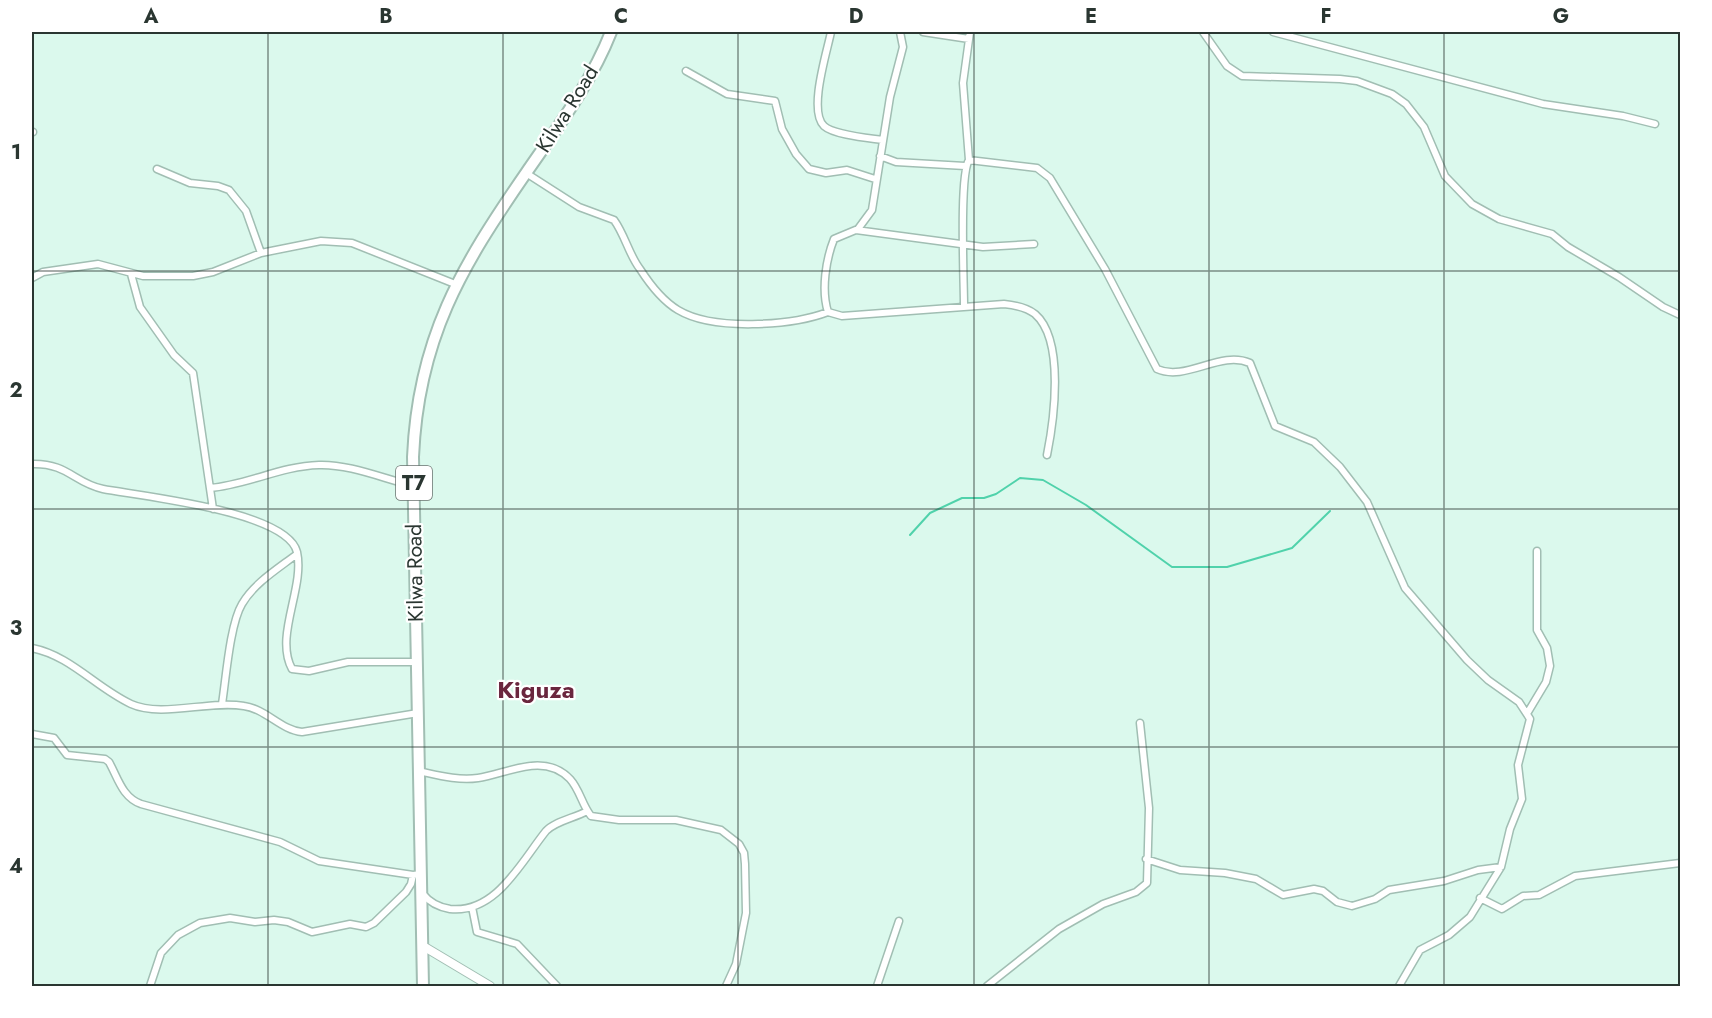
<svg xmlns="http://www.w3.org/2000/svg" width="1712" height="1018" font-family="Jost,sans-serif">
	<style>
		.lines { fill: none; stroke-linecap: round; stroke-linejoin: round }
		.stream { stroke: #50d2ab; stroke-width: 2 }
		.minor-casing { stroke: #a1beb3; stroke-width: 9 }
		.tertiary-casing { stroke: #a1beb3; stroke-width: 10 }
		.trunk-casing { stroke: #a1beb3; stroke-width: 14 }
		.minor { stroke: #fff; stroke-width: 6 }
		.tertiary { stroke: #fff; stroke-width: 8 }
		.trunk { stroke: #fff; stroke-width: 10 }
		.grid { fill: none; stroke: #2a3631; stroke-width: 1.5; stroke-opacity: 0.55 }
		.labels { text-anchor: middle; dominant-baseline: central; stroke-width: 4.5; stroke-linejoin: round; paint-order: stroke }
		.shield { fill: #fff; stroke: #6a726f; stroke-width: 1.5 }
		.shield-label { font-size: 20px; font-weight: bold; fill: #2a3631 }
		.street-label { font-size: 21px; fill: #2a3631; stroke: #fff }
		.quarter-label { font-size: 24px; font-weight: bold; fill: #6a263e; stroke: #fff }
		.neatline { fill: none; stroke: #2a3631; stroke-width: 2 }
		.grid-label { font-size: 20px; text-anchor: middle; font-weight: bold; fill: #2a3631 }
	</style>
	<rect width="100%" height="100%" fill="#dbf9ed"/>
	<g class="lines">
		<path class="stream" d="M 910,535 L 930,513 L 962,498 L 984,498 L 996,494 L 1020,478 L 1043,480 L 1086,505 L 1172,567 L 1227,567 L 1292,548 L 1330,511"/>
		<g class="minor-casing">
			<path id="minor" d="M 831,32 C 827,52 808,111 824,126 C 834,135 868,138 882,140
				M 900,32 L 903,47 L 890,97 L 872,210 L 858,229 L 834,239 C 826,259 821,290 828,312 L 842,316 L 1004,304 C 1014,305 1026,307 1035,314 C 1065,340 1054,420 1047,455
				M 923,32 L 969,39
				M 1203,32 L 1227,66 L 1242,76 L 1340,79 L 1357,81 L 1392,94 L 1406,104 L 1424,127 L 1445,176 L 1472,204 L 1499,219 L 1552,234 L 1568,247 L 1619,277 L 1663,307 L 1680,315
				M 1273,32 L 1543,104 L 1623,116 L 1655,124
				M 686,71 L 727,94 L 775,101 L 782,129 L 796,154 L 809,169 L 826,173 L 847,170 L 875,179
				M 32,132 L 33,132
				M 880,156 L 896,162 L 965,166
				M 969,160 L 1037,168 L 1050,178 L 1105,269 L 1157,369 C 1186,382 1220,350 1250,363 L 1275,426 L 1314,442 L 1340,467 L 1367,502 L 1405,588 L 1467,660 L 1488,680 L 1519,702 L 1530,719 L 1518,765 L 1522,799 L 1510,829 L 1501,867 L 1470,917 L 1449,935 L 1420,950 L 1399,986
				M 157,169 L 190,183 L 218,186 L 229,190 L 246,211 L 261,253
				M 526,173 L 579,207 L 614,220 C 625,235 629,255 640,269 C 649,283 663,301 678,310 C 713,331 791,326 828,312
				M 856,230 L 983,247 L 1034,244
				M 131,274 L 140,307 L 174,355 L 193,373 L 213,509
				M 32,278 L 43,272 L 98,264 L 143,276 L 193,276 L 213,272 L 261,253 L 321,241 L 352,243 L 455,284
				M 964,305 C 964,280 959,175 969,160 L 963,83 L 970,32
				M 32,464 C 68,463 74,483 103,489 C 140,496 287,511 297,552 C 305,588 274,636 292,669 L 309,671 L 348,662 L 417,662
				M 210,488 C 247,485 281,466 319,465 C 350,464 384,479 414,486
				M 32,648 C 71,656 95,687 131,704 C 162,718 209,700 244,706 C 266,709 281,730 302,732 L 418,713
				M 222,704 C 226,678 230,624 242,604 C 254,583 279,568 297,554
				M 1528,712 L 1546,682 L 1550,666 L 1547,648 L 1537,630 L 1537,551
				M 32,734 L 54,738 L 67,755 L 105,759 L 109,762 C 118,778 122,797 141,804 L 280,842 L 319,861 L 413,875 L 421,874
				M 418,771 C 437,775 458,781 478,778 C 509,773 544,752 570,779 C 580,790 582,805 591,816 L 619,820 L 676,820 L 721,830 L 739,844 L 744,853 L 745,864 L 746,913 L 736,964 L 726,986
				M 1146,859 L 1180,870 L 1225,873 L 1256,879 L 1283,895 L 1314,889 L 1323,891 L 1337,902 L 1352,906 L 1375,899 L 1389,890 L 1444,881 L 1478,870 L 1501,867
				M 423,894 C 430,903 438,907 450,909 C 496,914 521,862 546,831 C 555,821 575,818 587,811
				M 1480,898 L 1502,909 L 1523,896 L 1539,895 L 1575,876 L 1680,863
				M 472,907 L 477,932 L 517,944 L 557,986
				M 150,986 L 161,953 L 178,935 L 200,923 L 230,918 L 255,922 L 274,920 L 288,922 L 312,932 L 350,924 L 366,927 L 374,923 L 406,892 L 411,884 L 413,875
				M 877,986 L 899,921
				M 987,986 L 1059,929 L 1103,904 L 1136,892 L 1147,883 L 1149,808 L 1140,723"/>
		</g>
		<g class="tertiary-casing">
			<path id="tertiary" d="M 423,946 L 490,986"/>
		</g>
		<g class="trunk-casing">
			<path id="trunk" d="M 423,986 L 413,457 C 418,339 461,267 526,173 C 557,128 591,83 611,32"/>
		</g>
		<use href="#minor" class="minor"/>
		<use href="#tertiary" class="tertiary"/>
		<use href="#trunk" class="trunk"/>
	</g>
	<path class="grid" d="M 268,32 L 268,986M 503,32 L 503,986M 738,32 L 738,986M 974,32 L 974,986M 1209,32 L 1209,986M 1444,32 L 1444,986M 32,271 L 1680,271M 32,509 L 1680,509M 32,747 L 1680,747"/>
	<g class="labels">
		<rect class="shield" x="396" y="466" width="36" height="34" rx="4.5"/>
		<g class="shield-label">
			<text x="414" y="483">T7</text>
		</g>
		<g class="street-label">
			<text transform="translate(567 109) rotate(-58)">Kilwa Road</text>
			<text transform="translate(415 573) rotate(-91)">Kilwa Road</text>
		</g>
		<g class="quarter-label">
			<text x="536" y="689">Kiguza</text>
		</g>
	</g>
	<rect width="1712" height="1018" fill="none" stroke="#ffffff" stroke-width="66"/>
	<rect x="33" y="33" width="1646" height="952" class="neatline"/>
	<g class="grid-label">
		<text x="151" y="23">A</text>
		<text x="386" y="23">B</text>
		<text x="621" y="23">C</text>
		<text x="856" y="23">D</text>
		<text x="1091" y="23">E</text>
		<text x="1326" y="23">F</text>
		<text x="1561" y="23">G</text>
		<text x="16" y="159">1</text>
		<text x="16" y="397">2</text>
		<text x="16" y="635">3</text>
		<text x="16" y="873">4</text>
	</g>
</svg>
